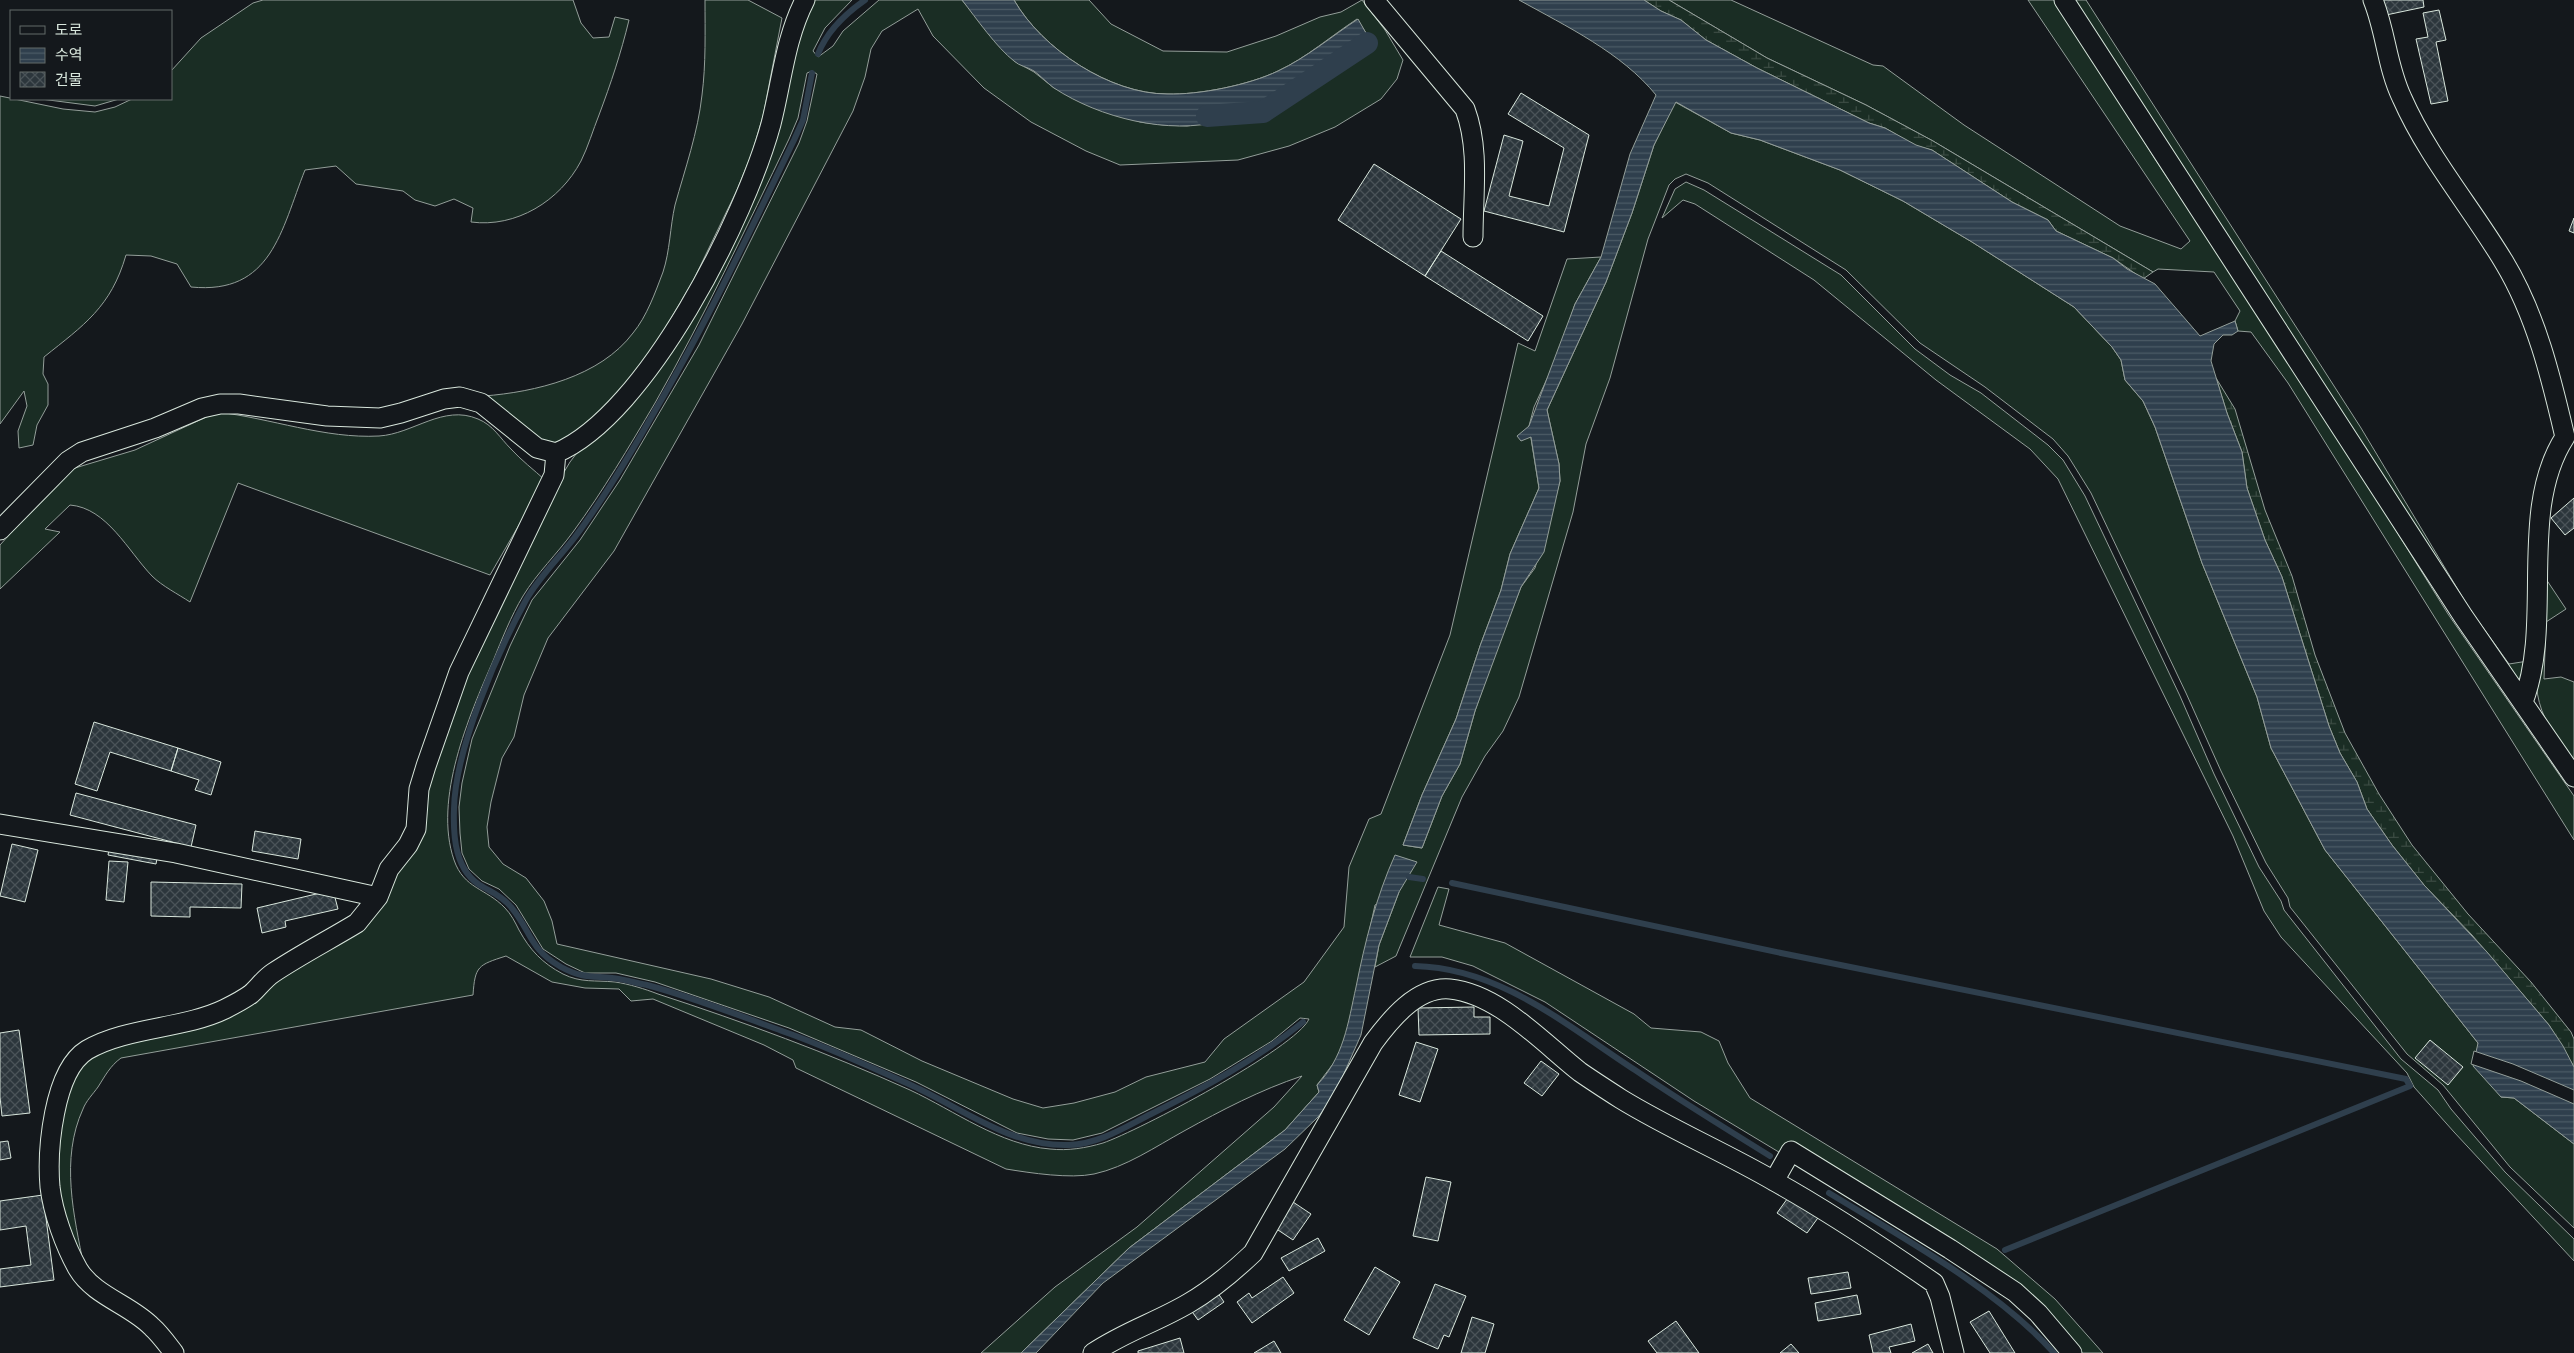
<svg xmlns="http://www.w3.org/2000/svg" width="2574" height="1353" font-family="Ubuntu,'Noto Sans KR',sans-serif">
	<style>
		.grass { fill: #1a2d24; stroke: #939e99; fill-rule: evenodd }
		.wetland { fill: url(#wetland-marsh); stroke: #939e99 }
		.water { fill: url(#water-rules); stroke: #939e99 }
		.pier { fill: #14181c; stroke: #939e99 }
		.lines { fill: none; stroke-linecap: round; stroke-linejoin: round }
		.stream { stroke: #2f3f4d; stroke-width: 6 }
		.canal { stroke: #2f3f4d; stroke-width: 22 }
		.building { fill: url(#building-cross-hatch); stroke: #d8e6dc }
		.minor-casing { stroke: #d8e6dc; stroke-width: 21 }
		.minor { stroke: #14181c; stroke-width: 19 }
	</style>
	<defs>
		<pattern id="wetland-marsh" width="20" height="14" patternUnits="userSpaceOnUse" patternTransform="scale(1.25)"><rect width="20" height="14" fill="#1a2d24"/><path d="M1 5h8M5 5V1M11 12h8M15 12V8" fill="none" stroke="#3b4b43"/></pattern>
		<pattern id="water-rules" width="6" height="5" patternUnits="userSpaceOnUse" patternTransform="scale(1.25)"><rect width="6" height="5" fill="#2f3f4d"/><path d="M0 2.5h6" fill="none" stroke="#4c5b66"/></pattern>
		<pattern id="building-cross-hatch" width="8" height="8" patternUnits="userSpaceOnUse" patternTransform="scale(1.25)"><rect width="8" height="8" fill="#2c363c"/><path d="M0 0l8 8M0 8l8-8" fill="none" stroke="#4a5358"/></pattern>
	</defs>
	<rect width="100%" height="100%" fill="#14181c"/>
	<path class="grass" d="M 263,0 L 573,0 L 581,23 L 593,38 L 609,37 L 615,17 L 629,20 C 621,53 611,83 599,115 C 593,130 588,147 581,161 C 560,201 516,228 471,222 L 473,208 L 454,199 L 435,206 L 415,200 L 403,191 L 356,184 L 336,166 L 305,170 C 281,230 272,295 191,287 L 177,264 L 151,256 L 126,255 C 111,307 84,325 44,357 L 43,374 L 48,384 L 48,405 L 37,425 L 33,445 L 19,448 L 18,431 L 27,406 L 24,391 L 0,424 L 0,96 L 63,109 L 95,112 L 115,107 L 132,99 L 171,99 L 171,71 L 201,38 L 253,3 Z
		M 705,0 L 748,0 L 782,18 L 763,116 L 752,153 L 737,190 L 693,281 L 643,366 L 582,432 L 549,445 L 534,440 L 484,396 C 535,392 600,377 633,333 C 647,316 655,293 663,272 C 670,251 670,227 675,205 C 685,169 698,132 702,95 C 706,64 705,31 705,0 Z
		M 811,0 L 852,0 L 825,28 L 813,51 L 818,57 L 833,46 L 843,31 L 879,0 L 962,0 L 1014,61 L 1034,72 L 1054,88 L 1140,122 L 1163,125 L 1187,126 L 1221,121 L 1243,111 L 1273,103 L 1366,33 L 1357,19 C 1331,36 1306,58 1278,71 C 1249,85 1199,95 1167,94 C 1110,94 1042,49 1014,0 L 1089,0 L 1111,24 L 1163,51 L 1227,52 L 1276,36 L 1320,17 L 1341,12 L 1362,0 L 1385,30 L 1403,60 L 1397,79 L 1381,99 L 1335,127 L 1289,146 L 1238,160 L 1120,165 L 1086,151 L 1031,122 L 984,88 L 933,36 L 918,9 L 882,31 L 871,49 L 865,77 L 853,111 L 742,324 L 614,551 L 548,638 L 524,695 L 514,737 L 502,758 L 491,802 L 487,827 L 489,847 L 503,864 L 526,878 L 544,901 L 552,921 L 557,944 L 711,979 L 769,997 L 835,1027 L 861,1030 L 922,1061 L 1013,1099 L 1043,1108 L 1074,1103 L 1115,1092 L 1146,1077 L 1205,1062 L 1224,1039 L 1304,982 L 1344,927 L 1349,867 L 1369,819 L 1381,814 L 1450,635 L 1518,343 L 1535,351 L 1567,259 L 1601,257 L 1575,304 L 1558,355 L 1534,407 L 1529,426 L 1539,488 L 1510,554 L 1501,590 L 1480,646 L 1456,719 L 1422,795 L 1403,845 L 1422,848 L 1442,796 L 1460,764 L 1475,711 L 1496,650 L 1521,587 L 1535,568 L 1553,507 L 1560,481 L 1559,464 L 1547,410 L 1606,282 L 1632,213 L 1654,145 L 1675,102 L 1731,133 L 1760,140 L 1840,170 L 1903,201 L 1972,242 L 2074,307 L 2112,347 L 2121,360 L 2125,380 L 2143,401 L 2155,427 L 2202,563 L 2257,697 L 2271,748 L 2325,850 L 2478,1043 L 2501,1097 L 2514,1098 L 2574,1144 L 2574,1228 L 2510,1167 L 2443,1085 L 2407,1054 L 2290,907 L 2288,898 L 2266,863 L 2221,771 L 2186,693 L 2091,493 L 2068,456 L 2053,439 L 1985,387 L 1920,343 L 1846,270 L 1708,183 L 1686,174 L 1675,179 L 1669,185 L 1648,239 L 1610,378 L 1586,444 L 1573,512 L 1519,697 L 1503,731 L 1485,756 L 1462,797 L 1396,956 L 1375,967 L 1379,945 L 1399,892 L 1375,905 L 1346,1037 L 1336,1060 L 1317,1085 L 1319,1092 L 1285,1130 L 1129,1248 L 1021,1353 L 981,1353 L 1055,1287 L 1137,1227 L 1274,1107 L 1302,1076 C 1260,1090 1222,1110 1184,1131 C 1155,1147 1126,1167 1094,1174 C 1070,1179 1031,1173 1006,1169 L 796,1068 L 793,1060 L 764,1045 L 653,999 L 631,1001 L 619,989 L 585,988 L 552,982 L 506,956 C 478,965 475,966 473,995 L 121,1058 C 110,1066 105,1076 98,1087 C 93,1094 86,1101 83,1109 C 60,1159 74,1216 84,1267 L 62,1212 L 55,1164 L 67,1088 L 90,1056 L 274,980 L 361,928 L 425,790 L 465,675 L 561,477 L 570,462 L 709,278 ZM 812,71 L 817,74 L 807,121 L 799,143 L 699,345 L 620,480 L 580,540 L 532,600 L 510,646 L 472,739 L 462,783 L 459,807 L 460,833 L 462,853 L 469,869 L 482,881 L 499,889 L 516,905 L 543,949 L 566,964 L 585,973 L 616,973 L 655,982 L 789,1028 L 916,1082 L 1017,1133 L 1048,1139 L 1073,1140 L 1102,1133 L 1210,1079 L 1272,1041 L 1300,1018 L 1309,1019 C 1296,1048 1138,1131 1103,1143 C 1086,1148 1068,1151 1050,1149 C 1000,1145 955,1111 910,1090 C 828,1053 744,1022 658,994 C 645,989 629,984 615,982 C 595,980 581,983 563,974 C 542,963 530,950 519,930 C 515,922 511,914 505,908 C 486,888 464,889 454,860 C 433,799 469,716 493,661 C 502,639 511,616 523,596 C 537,573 557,554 573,532 C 603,491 629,447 655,403 C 704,317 746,228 789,139 L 798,118 L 807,73 Z
		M 1669,0 L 1731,0 L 1873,65 L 1883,66 L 1964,125 L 2120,226 L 2181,249 L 2190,241 L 2028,0 L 2055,0 L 2155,159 L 2311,394 L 2448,614 L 2574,796 L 2574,840 L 2288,383 L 2251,332 L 2238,331 L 2235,321 L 2240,311 L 2214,272 L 2158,269 L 2153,272 L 1933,141 L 1866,105 L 1767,58 Z
		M 2074,0 L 2086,0 L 2361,428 L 2469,608 L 2509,664 L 2528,661 L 2518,684 Z
		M 41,99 L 119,99 L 95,106 Z
		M 1686,182 L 1704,190 L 1841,275 L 1915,349 L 1950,375 L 1981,393 L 2048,445 L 2063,460 L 2085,496 L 2180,696 L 2214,774 L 2259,867 L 2281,901 L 2284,910 L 2401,1059 L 2438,1090 L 2451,1109 L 2505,1172 L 2574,1239 L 2574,1261 L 2454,1132 L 2414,1087 L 2407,1073 L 2281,937 L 2264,911 L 2233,836 L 2058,479 L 2030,449 L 1936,380 L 1814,280 L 1695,204 L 1683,200 L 1662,218 L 1675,189 Z
		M 217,412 C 270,418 325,439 379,436 C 413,434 443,404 478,419 C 493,425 500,438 511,449 C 521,460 534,470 545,480 L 490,575 L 238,483 L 190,602 C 178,594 162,586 152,576 C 128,551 107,508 70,505 L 45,529 L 60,532 L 0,589 L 0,545 L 57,482 L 75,468 L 135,450 Z
		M 2544,576 L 2566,609 L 2546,622 L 2544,679 L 2561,677 L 2574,682 L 2574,764 C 2564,749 2552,734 2545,718 C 2526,679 2540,619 2544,576 Z
		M 1438,887 L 1449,889 L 1439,925 L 1505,943 L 1634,1014 L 1651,1028 L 1701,1032 L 1719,1041 L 1728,1063 L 1750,1098 L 1997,1249 L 2055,1299 L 2103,1353 L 2081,1353 L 2048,1314 L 1694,1101 L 1545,1002 L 1473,966 L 1442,957 L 1410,957 Z"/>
	<path class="wetland" d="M 1644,0 L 1669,0 L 1767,58 L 1866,105 L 1933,141 L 2153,272 L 2143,279 L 2113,258 L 2056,231 L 2048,220 L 2012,202 L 1932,150 L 1916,146 L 1885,128 L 1869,123 L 1757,68 L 1706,40 L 1681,20 L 1661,11 Z
		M 2216,378 L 2235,409 L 2265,510 L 2292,576 L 2315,655 L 2345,733 L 2379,794 L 2412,845 L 2468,914 L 2531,982 L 2571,1032 L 2574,1039 L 2574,1067 L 2549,1025 L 2472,935 L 2424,885 L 2392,845 L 2367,809 L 2357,782 L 2340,753 L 2329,726 L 2282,577 L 2265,540 L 2247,488 L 2242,452 L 2227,413 Z"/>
	<path class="water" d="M 962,0 L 1014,0 C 1042,49 1110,94 1167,94 C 1199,95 1249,85 1278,71 C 1306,58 1332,36 1358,19 L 1366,33 L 1351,44 L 1355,51 C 1329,80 1289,98 1253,108 C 1242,112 1233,118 1222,121 C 1168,135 1100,118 1054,88 C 1047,83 1041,76 1034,71 C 1028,67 1019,66 1014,61 C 997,48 976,18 962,0 Z
		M 1519,0 L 1644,0 L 1661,11 L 1681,20 L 1706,40 L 1757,68 L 1869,123 L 1885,128 L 1916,145 L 1932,150 L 2012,202 L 2048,220 L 2056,231 L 2113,258 L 2127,269 L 2155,284 L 2200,336 L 2235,321 L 2238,331 L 2232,335 L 2223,335 L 2214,344 L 2211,361 L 2227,413 L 2242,452 L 2247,488 L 2265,540 L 2282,577 L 2329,726 L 2340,753 L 2357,782 L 2367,809 L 2392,845 L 2424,885 L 2487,952 L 2549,1025 L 2563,1046 L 2574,1067 L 2574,1144 L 2514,1098 L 2501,1097 L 2473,1066 L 2478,1043 L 2325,850 L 2271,748 L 2257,697 L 2202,563 L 2155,427 L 2143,401 L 2125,380 L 2121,360 L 2112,347 L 2074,307 L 1972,242 L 1903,201 L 1840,170 L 1760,140 L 1731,133 L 1676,102 L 1654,145 L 1632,213 L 1606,282 L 1547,410 L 1559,464 L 1560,481 L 1544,552 L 1521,587 L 1475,711 L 1460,764 L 1442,796 L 1422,848 L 1403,845 L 1422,795 L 1456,719 L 1480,646 L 1501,590 L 1510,554 L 1539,488 L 1531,437 L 1521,441 L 1517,436 L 1529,426 L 1575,304 L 1601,257 L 1630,154 L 1656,95 C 1622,53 1566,26 1519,0 Z
		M 1395,855 L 1417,862 L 1399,892 L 1379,945 L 1361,1035 L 1334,1096 L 1318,1117 L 1285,1149 L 1103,1283 L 1036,1353 L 1021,1353 L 1129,1248 L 1285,1130 L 1319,1092 L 1317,1085 C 1344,1057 1348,1023 1356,987 C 1365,942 1376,897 1395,855 Z"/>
	<path class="pier" d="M 2474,1051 L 2513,1064 L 2574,1090 L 2574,1104 L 2521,1081 L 2471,1064 Z"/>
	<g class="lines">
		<path class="stream" d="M 818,54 C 827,31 845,14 865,0
			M 812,73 L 803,120 L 794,140 C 750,231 707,322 656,409 C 631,453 605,497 575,537 C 559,558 539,577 526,600 C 497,653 455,749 454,809 C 453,837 455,872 483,887 C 493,893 503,897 511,907 C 532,932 528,948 561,967 C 581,978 592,976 612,978 C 624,979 636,983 647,985 C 692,997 738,1015 782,1031 C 826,1046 870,1067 913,1086 C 963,1109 1011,1147 1069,1145 C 1099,1144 1125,1127 1151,1114 C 1205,1087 1256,1060 1303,1022
			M 1409,877 L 1423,879
			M 1452,883 L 1781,953 L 2406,1079 L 2410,1086 L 2005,1250
			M 1415,966 C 1500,968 1566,1025 1635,1070 C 1679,1100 1725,1128 1770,1156
			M 1829,1193 C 1903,1238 1997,1289 2054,1353"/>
		<path class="canal" d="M 1207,116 L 1263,112 L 1367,43"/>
	</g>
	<path class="building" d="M 2380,0 L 2423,0 L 2424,7 L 2386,15 Z
		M 2439,10 L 2446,40 L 2436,42 L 2448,101 L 2431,104 L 2416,39 L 2428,37 L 2423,13 Z
		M 1521,93 L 1589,135 L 1564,232 L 1484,211 L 1504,135 L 1523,141 L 1509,196 L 1549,206 L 1564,148 L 1508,114 Z
		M 1374,164 L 1461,219 L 1425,276 L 1338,220 Z
		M 2574,218 L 2574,233 L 2569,231 Z
		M 1441,251 L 1543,316 L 1528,341 L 1425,276 Z
		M 2574,498 L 2574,528 L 2565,535 L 2551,518 Z
		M 94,722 L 178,748 L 171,771 L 110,752 L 97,791 L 75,784 Z
		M 178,748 L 221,762 L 211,795 L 195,790 L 199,780 L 171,771 Z
		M 76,793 L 196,825 L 191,847 L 70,815 Z
		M 255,831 L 301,839 L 298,859 L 252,851 Z
		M 12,844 L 38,850 L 25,902 L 0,896 Z
		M 110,844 L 158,853 L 156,864 L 108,855 Z
		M 109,861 L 128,862 L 124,902 L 106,900 Z
		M 151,882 L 242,884 L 241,908 L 190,907 L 190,917 L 151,916 Z
		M 333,890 L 338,909 L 285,921 L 286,927 L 262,933 L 257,908 Z
		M 1474,1007 L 1474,1017 L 1490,1017 L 1490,1034 L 1419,1035 L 1418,1008 Z
		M 19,1030 L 30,1113 L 2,1116 L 0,1097 L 0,1033 Z
		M 2430,1040 L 2463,1067 L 2448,1085 L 2415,1058 Z
		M 1416,1042 L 1438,1049 L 1420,1102 L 1399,1095 Z
		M 1541,1061 L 1559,1074 L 1542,1096 L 1524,1083 Z
		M 8,1141 L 11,1158 L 0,1160 L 0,1142 Z
		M 1426,1177 L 1451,1182 L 1438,1241 L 1413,1236 Z
		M 43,1195 L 54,1280 L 0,1287 L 0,1269 L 31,1265 L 26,1226 L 0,1230 L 0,1201 Z
		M 1790,1195 L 1820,1215 L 1807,1233 L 1777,1213 Z
		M 1293,1202 L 1311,1214 L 1293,1240 L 1275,1228 Z
		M 1318,1238 L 1325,1251 L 1289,1271 L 1281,1258 Z
		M 1375,1267 L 1400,1282 L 1369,1335 L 1344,1320 Z
		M 1848,1272 L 1851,1288 L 1811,1294 L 1808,1278 Z
		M 1283,1277 L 1294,1293 L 1252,1323 L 1237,1302 L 1249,1293 L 1252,1298 Z
		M 1211,1283 L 1224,1302 L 1198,1320 L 1185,1302 Z
		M 1435,1284 L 1466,1296 L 1449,1337 L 1444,1335 L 1438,1349 L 1413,1338 Z
		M 1857,1295 L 1861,1314 L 1818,1321 L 1815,1303 Z
		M 1989,1311 L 2015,1353 L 1990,1353 L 1970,1322 Z
		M 1472,1317 L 1494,1324 L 1485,1353 L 1461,1353 Z
		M 1676,1321 L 1699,1353 L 1657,1353 L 1648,1341 Z
		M 1911,1324 L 1915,1341 L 1889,1347 L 1891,1353 L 1873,1353 L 1869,1335 Z
		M 1180,1338 L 1184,1353 L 1138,1353 L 1138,1351 Z
		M 1274,1341 L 1281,1353 L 1254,1353 Z
		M 1791,1344 L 1799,1353 L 1780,1353 Z
		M 1928,1344 L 1933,1353 L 1912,1353 Z"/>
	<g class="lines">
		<g class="minor-casing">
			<path id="minor" d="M 1374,0 L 1465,109 C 1480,149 1473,194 1473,237
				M 2064,0 L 2463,616 L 2574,777
				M 2373,0 C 2386,32 2387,67 2402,98 C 2428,157 2471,207 2504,262 C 2536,315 2551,377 2565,437 C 2517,511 2554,622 2523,702
				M 0,530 L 68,461 L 82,452 L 155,428 L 202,408 L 220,404 L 239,404 L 327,416 L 380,418 L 401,413 L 444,399 L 460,397 L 481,403 L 537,448 L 556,453 C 647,415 746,216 771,124 C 782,81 785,39 805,0
				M 0,824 L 176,853 L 378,897
				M 1774,1181 L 1791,1151 L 1950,1249 L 2015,1292 L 2038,1313 L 2072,1353
				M 174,1353 C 167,1344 160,1334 152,1327 C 131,1305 94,1296 78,1269 C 65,1246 53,1213 50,1187 C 47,1151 53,1071 87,1050 C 126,1027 184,1029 225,1009 C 233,1005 243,1000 251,994 C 258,988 264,979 273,973 C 300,955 329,940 357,923 L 378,897 L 389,869 L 408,845 L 416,829 L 419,789 L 426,766 L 459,672 L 554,475 L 556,453
				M 1093,1353 C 1126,1331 1157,1322 1189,1303 C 1213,1289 1233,1272 1253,1253 L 1373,1043 C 1390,1020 1417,986 1450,989 C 1499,994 1543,1043 1580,1072 C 1593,1081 1607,1090 1621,1099 C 1670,1129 1724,1152 1774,1181 C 1830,1212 1882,1247 1934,1283 L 1940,1297 L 1954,1353"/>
		</g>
		<use href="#minor" class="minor"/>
	</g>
	<rect x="10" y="10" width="162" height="90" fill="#14181c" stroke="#626a69"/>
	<rect x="20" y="26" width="25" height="8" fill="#14181c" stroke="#626a69"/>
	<text x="55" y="35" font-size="15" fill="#d8e6dc">도로</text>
	<rect x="20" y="48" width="25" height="15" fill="url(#water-rules)" stroke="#626a69"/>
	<text x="55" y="60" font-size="15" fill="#d8e6dc">수역</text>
	<rect x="20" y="72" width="25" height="15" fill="url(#building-cross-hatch)" stroke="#626a69"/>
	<text x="55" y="85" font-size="15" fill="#d8e6dc">건물</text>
</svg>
